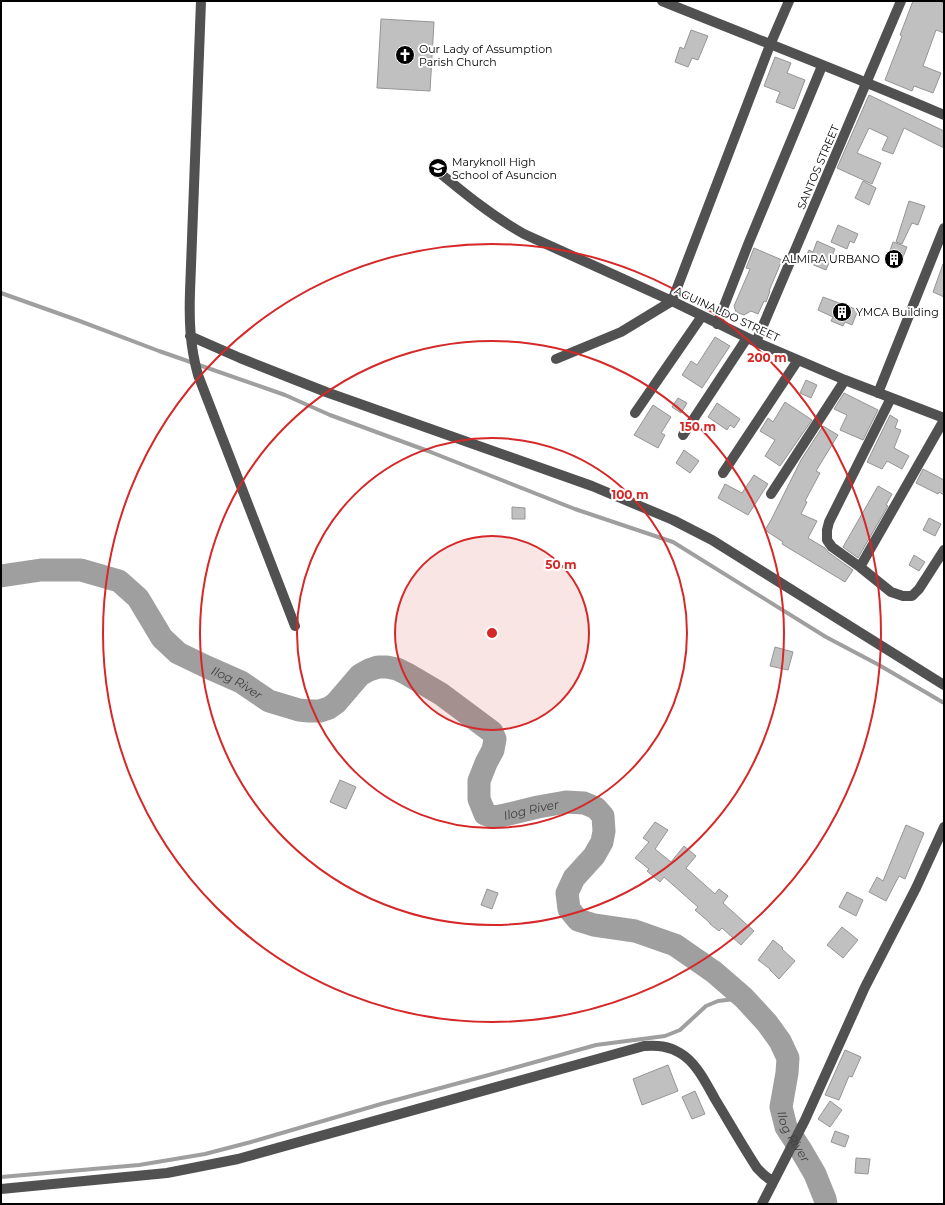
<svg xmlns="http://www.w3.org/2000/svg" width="945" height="1205" font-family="Montserrat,sans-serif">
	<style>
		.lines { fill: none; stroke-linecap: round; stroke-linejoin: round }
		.stream { stroke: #9f9f9f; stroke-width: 4 }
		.river { stroke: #9f9f9f; stroke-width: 23 }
		.building { fill: #c0c0c0; stroke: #959595 }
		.minor { stroke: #515151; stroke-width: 10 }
		.ring { fill: none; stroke: #d62828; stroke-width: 2 }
		.labels { text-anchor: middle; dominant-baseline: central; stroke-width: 4; stroke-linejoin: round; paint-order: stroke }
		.poi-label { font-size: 11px; fill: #000; stroke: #fff; text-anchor: start }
		.street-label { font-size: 11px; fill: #000; stroke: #fff }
		.water-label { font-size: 12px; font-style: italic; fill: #404040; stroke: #fff }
		.centre { fill: #d62828; stroke: #fff; stroke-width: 2 }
		.ring-label { font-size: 12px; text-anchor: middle; font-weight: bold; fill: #d62828; stroke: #fff; stroke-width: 4; stroke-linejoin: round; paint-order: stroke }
	</style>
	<rect width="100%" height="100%" fill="#fff"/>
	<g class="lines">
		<path class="stream" d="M 1,293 L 77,320 L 159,351 L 285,395 L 330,415 L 428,451 L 575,509 L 673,542 L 826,637 L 879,665 L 944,703
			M 1,1177 L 139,1165 L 205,1154 L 251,1142 L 381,1104 L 485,1076 L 596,1045 L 665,1036 L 680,1030 L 706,1006 L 718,1001 L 744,998"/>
		<path class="river" id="s1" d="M 1,576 L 41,570 L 81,570 L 119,581 L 138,598 L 162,638 L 178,653 L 207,667 L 241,682 L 269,701 L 299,710 L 309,711 L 320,711 L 329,708 L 336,703 L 360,675 L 369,670 L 378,667 L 387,667 L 397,669 L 407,674 L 441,694 L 492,732 L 495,739 L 493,750 L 486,763 L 479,781 L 479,799 L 485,814 L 494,817 L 505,815 L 538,807 L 566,802 L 584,803 L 596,808 L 603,816 L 604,831 L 602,842 L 594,856 L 574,878 L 567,893 L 569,909 L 578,920 L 594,925 L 635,931 L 675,945 L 714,972 L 744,998 L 767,1023 L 780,1041 L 788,1058 L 787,1073 L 781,1107 L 786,1127 L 801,1150 L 815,1174 L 825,1199 L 826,1204"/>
	</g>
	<path class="building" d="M 913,1 L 939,1 L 944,3 L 944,33 L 936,30 L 923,66 L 941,73 L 933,93 L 914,86 L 912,91 L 885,80 L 902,36 L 900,35 Z
		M 381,19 L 434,22 L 430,91 L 377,88 Z
		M 691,30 L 708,36 L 698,60 L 692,58 L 688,67 L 675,62 L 680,47 L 684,49 Z
		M 775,57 L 791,63 L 787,73 L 805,80 L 794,109 L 776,102 L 780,92 L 764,86 Z
		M 869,95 L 944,131 L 944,148 L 904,128 L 893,154 L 882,150 L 888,137 L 869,128 L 857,153 L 881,163 L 872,184 L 837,168 Z
		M 863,181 L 876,188 L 869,205 L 855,198 Z
		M 909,201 L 925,206 L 918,225 L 912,223 L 902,244 L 896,242 Z
		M 838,225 L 858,234 L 854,243 L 850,241 L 847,249 L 831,242 Z
		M 817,241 L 835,249 L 826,270 L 804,261 L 809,250 L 813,252 Z
		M 893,242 L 907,247 L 899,267 L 886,262 Z
		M 754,248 L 782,260 L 769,291 L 770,291 L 766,302 L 764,301 L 758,314 L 751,311 L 744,315 L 736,312 L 734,306 L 750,269 L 746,268 Z
		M 943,264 L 944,264 L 944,297 L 933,292 Z
		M 823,297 L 858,310 L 852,325 L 845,322 L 843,326 L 831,321 L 833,317 L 818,310 Z
		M 715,337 L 730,346 L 702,388 L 682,375 L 691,361 L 697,365 Z
		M 806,380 L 817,385 L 811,398 L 800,393 Z
		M 844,393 L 878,410 L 863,440 L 840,430 L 847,415 L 834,409 Z
		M 678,398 L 687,403 L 681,413 L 672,407 Z
		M 785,402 L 812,420 L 780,466 L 765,456 L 775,440 L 760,431 L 768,418 L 773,422 Z
		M 717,403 L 740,419 L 734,428 L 730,425 L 727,430 L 708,417 Z
		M 653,405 L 671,417 L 661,433 L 665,435 L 658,448 L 634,435 Z
		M 890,415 L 898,420 L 895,428 L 901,430 L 894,448 L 909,456 L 902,469 L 887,461 L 882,469 L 867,462 Z
		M 823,426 L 838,435 L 816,471 L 820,473 L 805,501 L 807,502 L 801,514 L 817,521 L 808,538 L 825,548 L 828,552 L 853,570 L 845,582 L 782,544 L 783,542 L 765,530 L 771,520 L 801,460 Z
		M 684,450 L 699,461 L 690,473 L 676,463 Z
		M 923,469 L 944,480 L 944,495 L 939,492 L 938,494 L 916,483 Z
		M 754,475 L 768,484 L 748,515 L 718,498 L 725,484 L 742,493 Z
		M 878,486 L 892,494 L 886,505 L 888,506 L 858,558 L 843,547 Z
		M 512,507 L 525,508 L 525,519 L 512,519 Z
		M 929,518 L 941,524 L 935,536 L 923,530 Z
		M 914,555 L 925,562 L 919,571 L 909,565 Z
		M 775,647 L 793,652 L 788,670 L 770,666 Z
		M 340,780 L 356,787 L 346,809 L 330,802 Z
		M 655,822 L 668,830 L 655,849 L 671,862 L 684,846 L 696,856 L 686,868 L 715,894 L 719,889 L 728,896 L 723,903 L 754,931 L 741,945 L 722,928 L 719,931 L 710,924 L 710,923 L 695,910 L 698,907 L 664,877 L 660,882 L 647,871 L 649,869 L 635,858 L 649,842 L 643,838 Z
		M 906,825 L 924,833 L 905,879 L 899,876 L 886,901 L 869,892 L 877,877 L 883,881 Z
		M 487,889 L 498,893 L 492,909 L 481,905 Z
		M 847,892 L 863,900 L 856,916 L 839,907 Z
		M 842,927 L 858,940 L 843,958 L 827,945 Z
		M 773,940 L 783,948 L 782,949 L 795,961 L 779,979 L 770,970 L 770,969 L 758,960 Z
		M 845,1050 L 861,1057 L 852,1077 L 849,1076 L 839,1100 L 825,1095 Z
		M 668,1065 L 678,1091 L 642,1105 L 633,1079 Z
		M 695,1091 L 705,1114 L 692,1119 L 682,1097 Z
		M 830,1101 L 842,1110 L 830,1127 L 818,1119 Z
		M 835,1131 L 849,1136 L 845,1147 L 831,1142 Z
		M 856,1158 L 870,1159 L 868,1174 L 855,1173 Z"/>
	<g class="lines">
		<path class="minor" d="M 201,1 L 190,292 C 189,322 190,346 198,375 L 295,626
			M 662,1 C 756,39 851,75 944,115
			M 435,169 C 464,193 492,216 524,234 L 672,301 L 756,342 L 845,380 L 944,418
			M 717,324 L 749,242 L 822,66
			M 190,336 L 240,358 L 326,392 L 592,486 L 673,520 L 712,540 L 944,685
			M 756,342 L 901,1
			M 556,359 L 621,332 L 672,301 L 770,45 L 789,1
			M 878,393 L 944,228
			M 891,398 L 829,522 L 827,530 L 827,540 L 832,547 L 860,567 L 891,592 L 903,596 L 912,596 L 919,589 L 944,550
			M 635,413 L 702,316
			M 683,435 L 747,338
			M 723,473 L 798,360
			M 771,494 L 845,380
			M 860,567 L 944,420
			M 1,1189 L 167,1173 L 238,1159 L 644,1046 C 658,1045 668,1046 680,1053 C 696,1062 706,1083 715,1099 C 729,1122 742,1145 757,1168 L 764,1175 L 773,1182
			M 762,1204 L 805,1120 L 865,987 L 916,888 L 944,827"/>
	</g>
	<circle cx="492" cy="633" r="97" fill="#d62828" fill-opacity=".12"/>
	<g class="ring">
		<circle cx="492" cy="633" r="97"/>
		<circle cx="492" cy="633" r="195"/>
		<circle cx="492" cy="633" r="292"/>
		<circle cx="492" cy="633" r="389"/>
	</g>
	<defs>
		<g id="church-disc" transform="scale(1)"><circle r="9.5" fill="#000" stroke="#fff"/><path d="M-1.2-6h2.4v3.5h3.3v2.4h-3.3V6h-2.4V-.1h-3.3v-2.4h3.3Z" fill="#fff"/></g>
		<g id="school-disc" transform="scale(1)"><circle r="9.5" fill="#000" stroke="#fff"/><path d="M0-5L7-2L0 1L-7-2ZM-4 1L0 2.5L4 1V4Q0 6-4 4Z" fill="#fff"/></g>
		<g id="building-disc" transform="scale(1)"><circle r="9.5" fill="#000" stroke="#fff"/><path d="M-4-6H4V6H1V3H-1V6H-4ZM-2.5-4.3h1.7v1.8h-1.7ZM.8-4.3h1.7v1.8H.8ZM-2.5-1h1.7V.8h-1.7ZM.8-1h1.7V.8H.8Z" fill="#fff"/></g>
	</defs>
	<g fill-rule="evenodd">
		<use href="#church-disc" x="405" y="55"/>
		<use href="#school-disc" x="438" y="168"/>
		<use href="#building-disc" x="894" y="259"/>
		<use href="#building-disc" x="842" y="312"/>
	</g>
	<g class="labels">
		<g class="poi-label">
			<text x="419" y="49">Our Lady of Assumption<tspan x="419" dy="13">Parish Church</tspan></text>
			<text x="452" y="162">Maryknoll High<tspan x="452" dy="13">School of Asuncion</tspan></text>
			<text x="880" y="259" text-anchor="end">ALMIRA URBANO</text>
			<text x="856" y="312">YMCA Building</text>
		</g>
		<g class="street-label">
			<text transform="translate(818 167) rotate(-67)">SANTOS STREET</text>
			<text transform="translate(727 314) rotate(25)">AGUINALDO STREET</text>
		</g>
		<g class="water-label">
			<text stroke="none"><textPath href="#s1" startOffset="280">Ilog River</textPath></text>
			<text stroke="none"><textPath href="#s1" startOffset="712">Ilog River</textPath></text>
			<text stroke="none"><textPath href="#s1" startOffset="1253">Ilog River</textPath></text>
		</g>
	</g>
	<circle cx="492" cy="633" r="6" class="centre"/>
	<g class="ring-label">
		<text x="767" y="362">200 m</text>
		<text x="698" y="431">150 m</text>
		<text x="630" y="499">100 m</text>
		<text x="561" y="569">50 m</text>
	</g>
	<rect width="945" height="1205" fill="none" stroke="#000000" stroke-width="4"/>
</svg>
